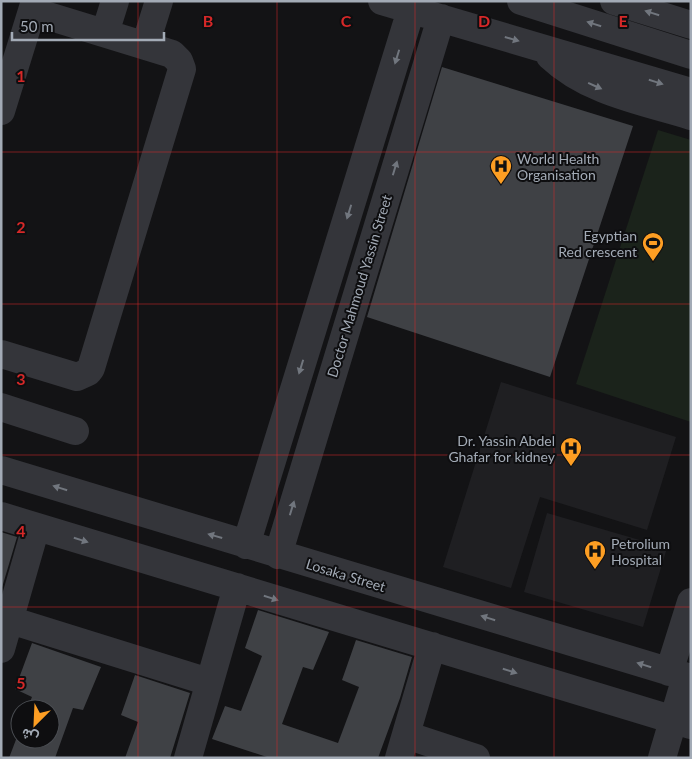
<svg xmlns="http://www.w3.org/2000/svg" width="692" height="759" font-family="Lato,Vazirmatn,sans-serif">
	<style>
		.built { fill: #1f1f22 }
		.green { fill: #1b231b }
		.building { fill: #3f4145 }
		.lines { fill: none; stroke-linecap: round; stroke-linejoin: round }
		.minor { stroke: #34353a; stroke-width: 28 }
		.oneway { fill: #71767e }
		.grid { fill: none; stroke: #d62828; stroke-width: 1; stroke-opacity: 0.55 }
		.labels { text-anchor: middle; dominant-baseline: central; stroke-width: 4; stroke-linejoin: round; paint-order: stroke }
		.poi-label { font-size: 14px; fill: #a3abb6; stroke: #0e0e10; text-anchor: start }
		.street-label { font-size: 14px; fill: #a3abb6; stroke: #0e0e10 }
		.grid-label { font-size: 16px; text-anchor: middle; font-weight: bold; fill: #d62828; stroke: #0e0e10; stroke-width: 4; stroke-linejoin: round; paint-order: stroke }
	</style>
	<rect width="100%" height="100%" fill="#131315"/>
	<path class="built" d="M 501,382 L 676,437 L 647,530 L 540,497 L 511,588 L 443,567 Z
		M 547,513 L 667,548 L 643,627 L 524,592 Z"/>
	<path class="green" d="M 658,130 L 691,140 L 691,422 L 576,384 Z"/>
	<path class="building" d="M 442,67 L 633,126 L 550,377 L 367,317 Z
		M 1,532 L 17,537 L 1,591 Z
		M 258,610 L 329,632 L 313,670 L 303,667 L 282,724 L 338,743 L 359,687 L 342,680 L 356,640 L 412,657 L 400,698 L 378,758 L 270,758 L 212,739 L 225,706 L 241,711 L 262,656 L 245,648 Z
		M 32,643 L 101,667 L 83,710 L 73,708 L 55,758 L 9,758 L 20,729 L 20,739 L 50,739 L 50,709 L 27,709 L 32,697 L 15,689 Z
		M 135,675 L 190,693 L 170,758 L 125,758 L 138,722 L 121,715 Z"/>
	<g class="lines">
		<path class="minor" d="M 382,1 L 691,92
			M 521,1 L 691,55
			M 614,1 L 691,25
			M 105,33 L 115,1
			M 145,46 L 159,1
			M 550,56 C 588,92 642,101 691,116
			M 1,111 L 35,1
			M 1,354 L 77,377 L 88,372 L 91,368 L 182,69 L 179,61 L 172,54 L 32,11
			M 1,407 L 75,431
			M 1,470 L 691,678
			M 1,516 L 691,725
			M 246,545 L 411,10
			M 278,555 L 441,18
			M 10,620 L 209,682
			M 1,649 L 36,527
			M 669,672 L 691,602
			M 406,735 L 476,758
			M 188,758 L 237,587
			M 399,758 L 432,646
			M 662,758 L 686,677"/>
	</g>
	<defs><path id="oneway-solid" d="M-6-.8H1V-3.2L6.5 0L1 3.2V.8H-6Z" transform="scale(1.25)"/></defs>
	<g class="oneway">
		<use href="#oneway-solid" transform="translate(652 13) rotate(-163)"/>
		<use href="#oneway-solid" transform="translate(594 24) rotate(-163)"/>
		<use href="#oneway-solid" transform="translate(512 39) rotate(16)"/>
		<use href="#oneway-solid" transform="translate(397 57) rotate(107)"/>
		<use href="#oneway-solid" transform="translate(656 82) rotate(17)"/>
		<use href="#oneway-solid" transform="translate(595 86) rotate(24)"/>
		<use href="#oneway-solid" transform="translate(395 168) rotate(-73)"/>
		<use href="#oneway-solid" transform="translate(349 212) rotate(107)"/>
		<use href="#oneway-solid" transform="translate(301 367) rotate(107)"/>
		<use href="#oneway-solid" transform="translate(60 488) rotate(-163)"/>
		<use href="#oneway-solid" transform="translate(292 508) rotate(-73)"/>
		<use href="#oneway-solid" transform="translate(215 536) rotate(-164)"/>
		<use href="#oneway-solid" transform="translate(81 540) rotate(17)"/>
		<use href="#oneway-solid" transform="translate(271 598) rotate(17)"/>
		<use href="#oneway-solid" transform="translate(488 618) rotate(-163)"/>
		<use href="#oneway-solid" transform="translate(644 665) rotate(-163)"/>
		<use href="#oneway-solid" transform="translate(510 671) rotate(17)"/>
	</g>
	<path class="grid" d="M 138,1 L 138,758M 277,1 L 277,758M 415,1 L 415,758M 554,1 L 554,758M 1,152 L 691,152M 1,304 L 691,304M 1,455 L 691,455M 1,607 L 691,607"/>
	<defs>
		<g id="hospital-pin" transform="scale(1.125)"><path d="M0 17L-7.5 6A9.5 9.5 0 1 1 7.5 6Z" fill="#fd9e23" stroke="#0e0e10"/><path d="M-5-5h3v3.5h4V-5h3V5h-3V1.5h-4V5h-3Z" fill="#111"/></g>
		<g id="stadium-pin" transform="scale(1.125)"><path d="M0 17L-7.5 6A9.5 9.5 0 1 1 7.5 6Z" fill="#fd9e23" stroke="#0e0e10"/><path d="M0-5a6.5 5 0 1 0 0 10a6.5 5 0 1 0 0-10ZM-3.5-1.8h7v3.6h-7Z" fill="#111"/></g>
	</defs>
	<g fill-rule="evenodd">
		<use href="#hospital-pin" x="501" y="166"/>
		<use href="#stadium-pin" x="653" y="243"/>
		<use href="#hospital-pin" x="571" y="448"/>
		<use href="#hospital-pin" x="595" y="551"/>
	</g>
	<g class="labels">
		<g class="poi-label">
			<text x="517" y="158">World Health<tspan x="517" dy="16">Organisation</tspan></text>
			<text x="637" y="235" text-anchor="end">Egyptian<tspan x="637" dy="16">Red crescent</tspan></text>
			<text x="555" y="440" text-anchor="end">Dr. Yassin Abdel<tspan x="555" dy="16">Ghafar for kidney</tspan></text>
			<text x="611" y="543">Petrolium<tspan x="611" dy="16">Hospital</tspan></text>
		</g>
		<g class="street-label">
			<text transform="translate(359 286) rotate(-73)">Doctor Mahmoud Yassin Street</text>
			<text transform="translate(346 575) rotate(17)">Losaka Street</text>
		</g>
	</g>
	<g class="grid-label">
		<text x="208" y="27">B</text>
		<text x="346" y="27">C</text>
		<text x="484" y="27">D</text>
		<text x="623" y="27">E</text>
		<text x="21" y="82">1</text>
		<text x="21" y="233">2</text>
		<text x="21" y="385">3</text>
		<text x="21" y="537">4</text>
		<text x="21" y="689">5</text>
	</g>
	<rect width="692" height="759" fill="none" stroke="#a3abb6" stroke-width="5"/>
	<g transform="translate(35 724) rotate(204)"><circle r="24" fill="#0e0e10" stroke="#4a4d52"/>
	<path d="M0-4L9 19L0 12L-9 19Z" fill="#fd9e23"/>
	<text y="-8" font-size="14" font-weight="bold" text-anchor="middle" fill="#a3abb6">ش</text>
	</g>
	<path d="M12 32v8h152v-8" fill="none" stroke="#a3abb6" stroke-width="2.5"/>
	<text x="20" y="32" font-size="15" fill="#a3abb6" stroke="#0e0e10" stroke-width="4" paint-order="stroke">50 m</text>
</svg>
